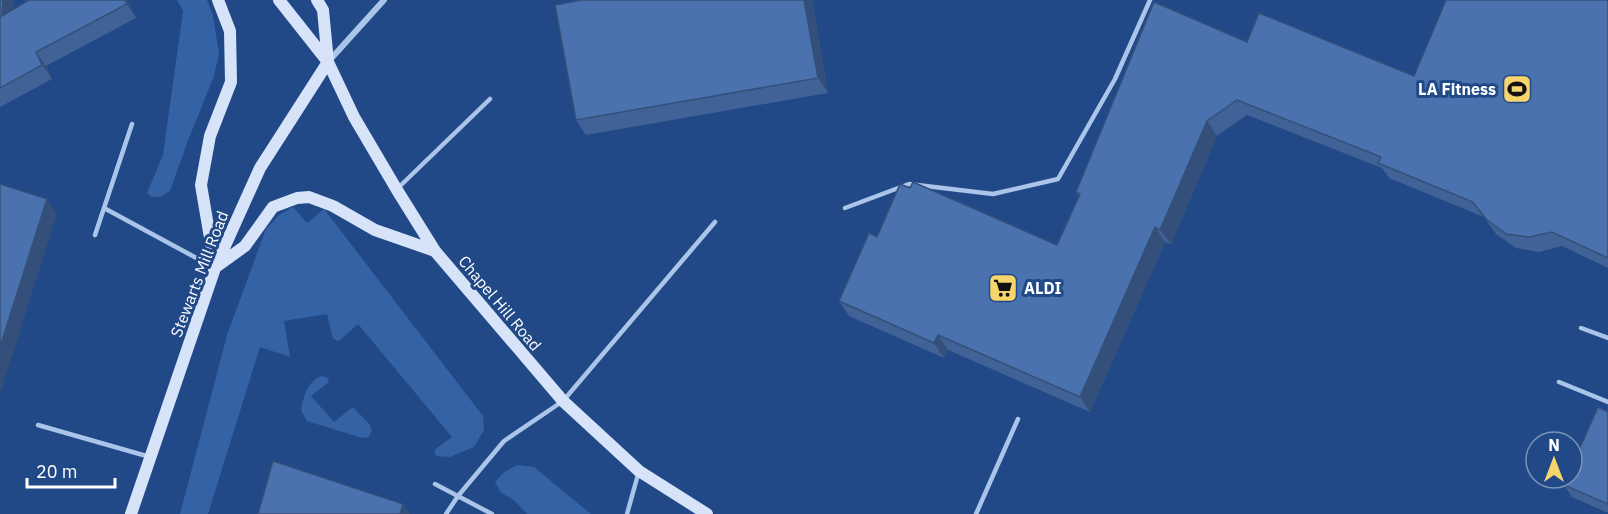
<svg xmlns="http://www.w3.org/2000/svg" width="1608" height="514" font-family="'IBM Plex Sans',sans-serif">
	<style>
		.grass { fill: #3562a4 }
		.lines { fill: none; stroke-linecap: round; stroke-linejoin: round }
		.lane { stroke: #abc5ea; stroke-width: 4.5 }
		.street { stroke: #abc5ea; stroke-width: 6 }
		.secondary { stroke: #d6e3f8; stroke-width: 12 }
		.wall { fill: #406296 }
		.shaded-wall { fill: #34507a }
		.building { fill: #4a72af; stroke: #34507a; stroke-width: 1.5 }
		.labels { text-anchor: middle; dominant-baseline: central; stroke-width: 6; stroke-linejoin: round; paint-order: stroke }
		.poi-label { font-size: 16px; font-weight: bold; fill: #fff; stroke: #214987; text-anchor: end }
		.street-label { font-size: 16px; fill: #fff; stroke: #214987 }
	</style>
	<rect width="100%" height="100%" fill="#214987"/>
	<path class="grass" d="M 177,0 L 207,0 L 213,16 L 219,54 L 214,76 L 187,143 L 170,191 L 160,197 L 152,197 L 147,193 L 163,155 L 183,11 Z
		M 293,207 L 307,223 L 324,209 L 483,416 L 484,430 L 474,447 L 450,457 L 436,456 L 434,450 L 452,437 L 358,324 L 339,341 L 333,339 L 327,314 L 284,321 L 290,357 L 260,347 L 208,514 L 180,514 L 227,335 L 266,229 L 279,215 Z
		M 321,376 L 327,377 L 329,382 L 311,396 L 334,422 L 353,407 L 370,425 L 372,430 L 369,437 L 362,438 L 307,421 L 301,410 C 304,396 307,382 321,376 Z
		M 517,465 L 534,467 L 591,514 L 527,514 L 514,500 L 501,493 L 495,482 L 503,473 Z"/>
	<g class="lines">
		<path class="lane" d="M 398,188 L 490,99
			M 104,208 L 213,267
			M 845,208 L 909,184 L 993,194 L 1058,179 L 1115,79 L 1150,0
			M 95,235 L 132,124
			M 1581,328 L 1608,338
			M 1559,382 L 1608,402
			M 38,425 L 150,457
			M 435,484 L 492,514
			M 446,514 L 458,496 L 504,441 L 563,401 L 715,222
			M 627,514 L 639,471
			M 976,514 L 1018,419"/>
		<path class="street" d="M 328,62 L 384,0"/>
		<path class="secondary" d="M 279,0 L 328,62 L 354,117 L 397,190 L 435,251 L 563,401 L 639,471 L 707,514
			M 317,0 L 323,10 L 328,62
			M 215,267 L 201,185 L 210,136 L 231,82 L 230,31 L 218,0
			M 216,267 L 245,246 L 273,207 L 297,198 L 309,197 L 333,206 L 375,230 L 435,251
			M 131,514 L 215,268 L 260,168 L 328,62"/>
	</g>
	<path class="wall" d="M 0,0 L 14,0 L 13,9 L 29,0 L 127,0 L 136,18 L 46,66 L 52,79 L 0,107 Z
		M 582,0 L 812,0 L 828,93 L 586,135 L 576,120 Z
		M 1608,0 L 1608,268 L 1562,246 L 1539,252 L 1516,248 L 1496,234 L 1484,217 L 1389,178 L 1382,168 L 1247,115 L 1217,136 L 1171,244 L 1165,242 L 1090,412 L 948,350 L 944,358 L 849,316 L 839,301 L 877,237 L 1057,245 L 1079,196 L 1076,192 L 1247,42 L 1414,76 Z
		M 1608,412 L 1608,513 L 1572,497 L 1564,485 Z"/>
	<path class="shaded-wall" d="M 3,0 L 14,0 L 12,30 L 2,16 Z
		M 125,0 L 127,0 L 136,18 L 127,4 Z
		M 804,0 L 812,0 L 828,93 L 818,78 Z
		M 36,52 L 46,66 L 52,79 L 42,65 Z
		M 1207,121 L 1217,136 L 1171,244 L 1160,230 Z
		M 47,199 L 57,214 L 0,394 L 0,347 Z
		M 1155,227 L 1165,242 L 1090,412 L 1080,397 Z
		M 938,335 L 948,350 L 944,358 L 934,343 Z
		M 403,504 L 410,514 L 400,514 Z"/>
	<path class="building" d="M 0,0 L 3,0 L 2,16 L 29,0 L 125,0 L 127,4 L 36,52 L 42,65 L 0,88 Z
		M 582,0 L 804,0 L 818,78 L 576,120 L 555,5 Z
		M 1446,0 L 1608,0 L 1608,258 L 1552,232 L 1529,237 L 1506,234 L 1486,219 L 1473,202 L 1378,163 L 1381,157 L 1237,100 L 1207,121 L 1160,230 L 1155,227 L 1080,397 L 938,335 L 934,343 L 839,301 L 869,233 L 877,237 L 900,184 L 910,188 L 913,182 L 1057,245 L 1080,194 L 1076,192 L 1154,2 L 1247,42 L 1259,13 L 1414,76 Z
		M 0,184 L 47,199 L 0,347 Z
		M 1598,407 L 1608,412 L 1608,504 L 1564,485 L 1567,478 L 1572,478 L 1572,466 Z
		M 273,461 L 403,504 L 400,514 L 258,514 Z"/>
	<defs>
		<g id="stadium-square" transform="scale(1.5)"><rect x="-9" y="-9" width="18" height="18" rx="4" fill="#f6d56d" stroke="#214987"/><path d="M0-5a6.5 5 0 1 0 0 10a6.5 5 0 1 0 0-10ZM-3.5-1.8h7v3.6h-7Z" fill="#111"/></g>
		<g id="supermarket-square" transform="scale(1.5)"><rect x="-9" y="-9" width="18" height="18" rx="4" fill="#f6d56d" stroke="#214987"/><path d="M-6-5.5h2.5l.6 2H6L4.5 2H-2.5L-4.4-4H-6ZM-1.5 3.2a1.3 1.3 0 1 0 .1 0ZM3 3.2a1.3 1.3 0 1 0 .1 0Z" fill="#111"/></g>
	</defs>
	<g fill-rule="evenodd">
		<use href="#stadium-square" x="1517" y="89"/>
		<use href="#supermarket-square" x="1003" y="288"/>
	</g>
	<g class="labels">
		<g class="poi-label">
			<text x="1496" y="89">LA Fitness</text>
			<text x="1024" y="288" text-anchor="start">ALDI</text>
		</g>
		<g class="street-label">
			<text transform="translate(199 274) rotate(-69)">Stewarts Mill Road</text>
			<text transform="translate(500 303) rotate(50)">Chapel Hill Road</text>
		</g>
	</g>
	<g transform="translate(1554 460)"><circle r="28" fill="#214987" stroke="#7a92b7" stroke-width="1.5"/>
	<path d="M0-4.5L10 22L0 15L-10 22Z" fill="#f6d56d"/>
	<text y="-9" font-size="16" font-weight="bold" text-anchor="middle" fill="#ffffff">N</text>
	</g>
	<path d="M27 478v9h88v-9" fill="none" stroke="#ffffff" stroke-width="3"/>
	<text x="36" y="478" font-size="18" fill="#ffffff" stroke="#214987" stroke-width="4.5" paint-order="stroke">20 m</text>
</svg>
